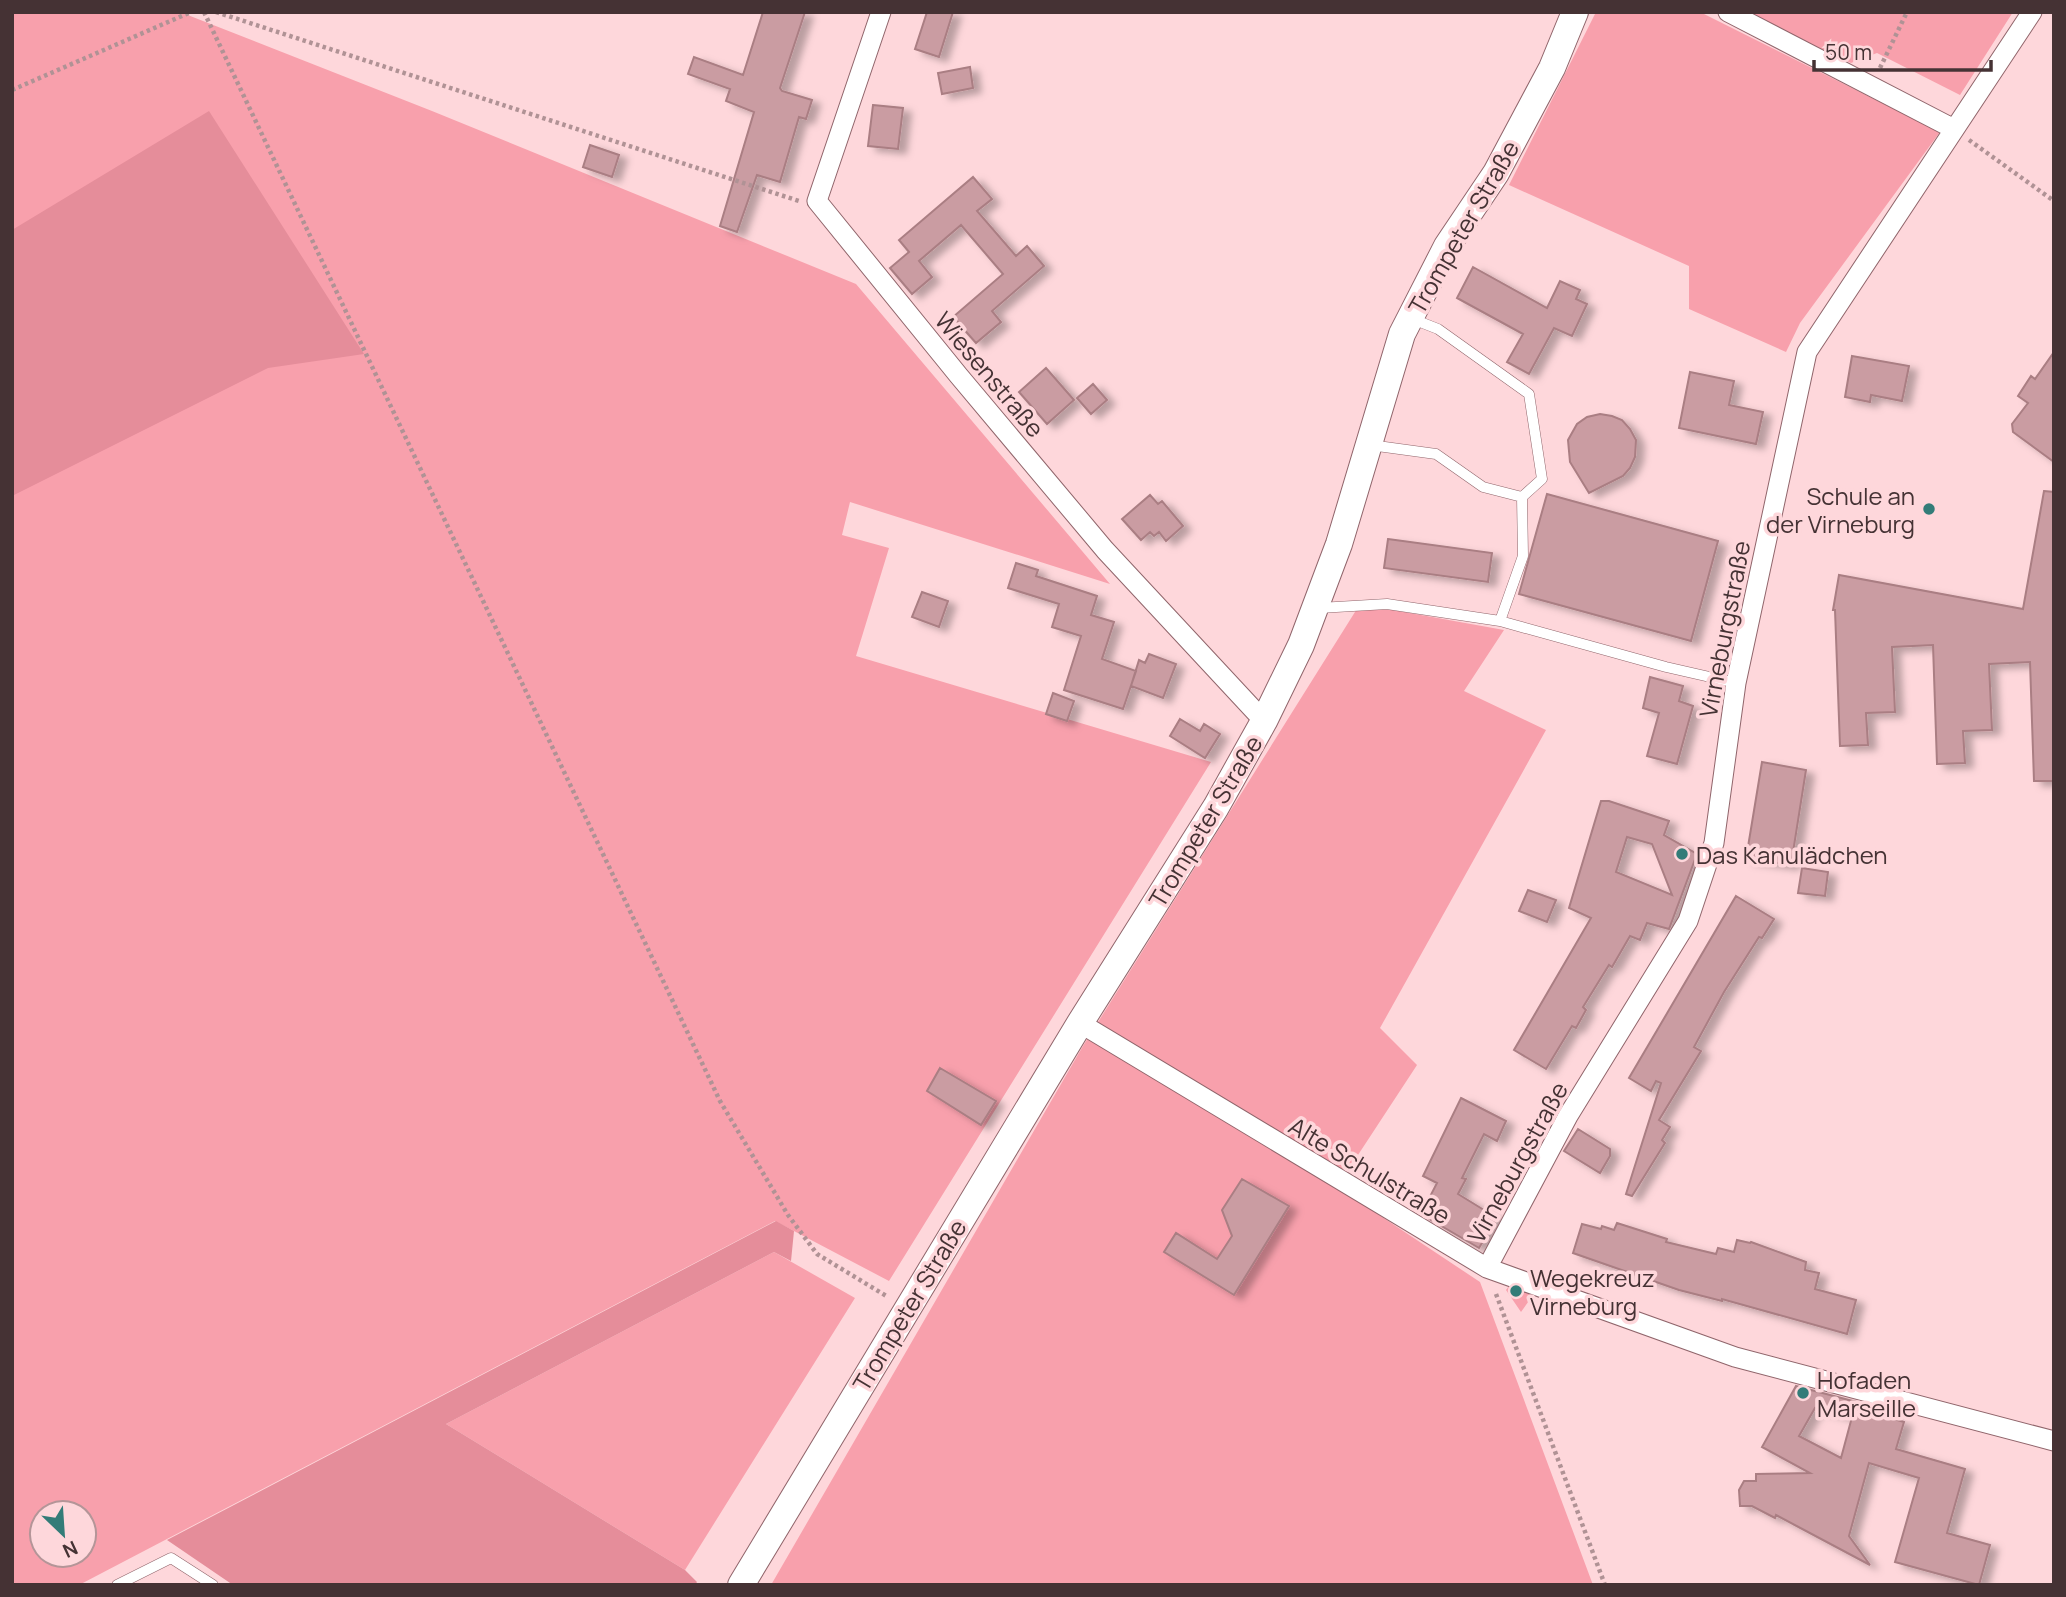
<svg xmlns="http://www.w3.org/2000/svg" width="2066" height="1597" font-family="Manrope,sans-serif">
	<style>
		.green { fill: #f8a0ac; fill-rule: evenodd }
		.forest { fill: #e58d9a }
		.building { fill: #ca9ca2; stroke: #aa7e83; stroke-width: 2; fill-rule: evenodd; filter: url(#shadow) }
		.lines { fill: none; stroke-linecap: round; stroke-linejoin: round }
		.service-casing { stroke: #90656b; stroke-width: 11 }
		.minor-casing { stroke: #90656b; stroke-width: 21 }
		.secondary-casing { stroke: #90656b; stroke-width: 28 }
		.path { stroke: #b09295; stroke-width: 4.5; stroke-dasharray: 3.5 3.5; stroke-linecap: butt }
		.service { stroke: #fff; stroke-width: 10 }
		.minor { stroke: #fff; stroke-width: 19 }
		.secondary { stroke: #fff; stroke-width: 26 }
		.poi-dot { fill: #337c78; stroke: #fed7db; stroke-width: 2.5 }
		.labels { text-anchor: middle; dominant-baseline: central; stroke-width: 7; stroke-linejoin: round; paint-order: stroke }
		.street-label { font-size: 24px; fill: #453234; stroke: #fed7db }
		.poi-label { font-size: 24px; fill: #453234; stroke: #fed7db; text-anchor: start }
	</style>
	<defs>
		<filter id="shadow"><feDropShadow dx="8" dy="4.5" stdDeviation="3.5" flood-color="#0004"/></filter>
	</defs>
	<rect width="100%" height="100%" fill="#fed7db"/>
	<path class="green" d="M 12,12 L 180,12 L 432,111 L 856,284 L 1110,584 L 850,502 L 842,535 L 889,548 L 856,656 L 1211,762 L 889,1281 L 775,1221 L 79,1585 L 12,1585 ZM 42,1513 L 84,1513 L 84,1555 L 42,1555 Z
		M 1596,12 L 1700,12 L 1940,132 L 1800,323 L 1786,352 L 1689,309 L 1689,266 L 1509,185 Z
		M 1745,12 L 2013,12 L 1960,95 L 1877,53 L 1851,63 Z
		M 1360,604 L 1504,630 L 1464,691 L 1546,730 L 1380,1028 L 1417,1065 L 1337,1187 L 1480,1282 L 1593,1585 L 771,1585 L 1083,1046 Z
		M 774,1252 L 855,1298 L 685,1570 L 446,1424 Z
		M 1512,1282 L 1536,1291 L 1521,1312 L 1506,1290 Z"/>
	<path class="forest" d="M 209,111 L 364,354 L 268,368 L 12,496 L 12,230 Z
		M 776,1221 L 794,1231 L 791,1261 L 774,1252 L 446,1424 L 685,1570 L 697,1582 L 695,1585 L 233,1585 L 167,1540 Z"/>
	<path class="building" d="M 763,12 L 805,12 L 780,88 L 782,91 L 812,100 L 806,119 L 799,117 L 780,182 L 757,175 L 737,232 L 720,226 L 754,112 L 726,101 L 730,89 L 688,74 L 694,57 L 743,75 Z
		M 927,12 L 953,12 L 939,57 L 915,49 Z
		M 970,67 L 973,88 L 942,94 L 938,73 Z
		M 873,105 L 903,108 L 898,149 L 868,146 Z
		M 590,145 L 619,155 L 612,177 L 583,167 Z
		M 973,177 L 992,199 L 977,211 L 1016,256 L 1027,246 L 1044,266 L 992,311 L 1001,322 L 976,343 L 953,317 L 1003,274 L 961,225 L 919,261 L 932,277 L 912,294 L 890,268 L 909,252 L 899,240 Z
		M 1473,267 L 1547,308 L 1560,281 L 1580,290 L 1576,299 L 1587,304 L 1572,336 L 1554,328 L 1529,374 L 1507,362 L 1523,334 L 1457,298 Z
		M 2054,352 L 2054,462 L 2013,432 L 2012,424 L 2028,403 L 2018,396 L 2031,376 L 2035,379 Z
		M 1852,356 L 1909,366 L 1902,401 L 1871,395 L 1870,402 L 1845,397 Z
		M 1046,368 L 1074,400 L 1047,424 L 1019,392 Z
		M 1690,372 L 1734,381 L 1729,405 L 1763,412 L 1756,444 L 1679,428 Z
		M 1093,384 L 1107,400 L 1091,414 L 1077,398 Z
		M 1600,414 L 1612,416 L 1622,420 L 1630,429 L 1636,440 L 1635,457 L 1630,468 L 1623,476 L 1589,493 L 1570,462 L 1568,440 L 1577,424 L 1587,417 Z
		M 2044,491 L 2054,492 L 2054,781 L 2034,781 L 2030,662 L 1989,664 L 1992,730 L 1963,731 L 1965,763 L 1937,764 L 1933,645 L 1892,647 L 1895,712 L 1866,713 L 1868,745 L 1840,746 L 1835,610 L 1833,610 L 1839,575 L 2023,609 Z
		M 1547,494 L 1718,541 L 1691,641 L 1519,594 Z
		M 1150,495 L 1158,504 L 1162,501 L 1183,526 L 1166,541 L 1159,532 L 1154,536 L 1150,532 L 1141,540 L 1122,519 Z
		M 1388,539 L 1492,553 L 1488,582 L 1384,568 Z
		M 1016,563 L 1038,570 L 1036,576 L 1097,596 L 1091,615 L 1114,622 L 1102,659 L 1136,671 L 1123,709 L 1064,690 L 1081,636 L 1052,627 L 1059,604 L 1008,588 Z
		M 922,592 L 948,601 L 939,627 L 912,617 Z
		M 1149,654 L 1176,664 L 1163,698 L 1131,686 L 1139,660 L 1145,663 Z
		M 1650,677 L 1683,686 L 1679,701 L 1693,706 L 1677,764 L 1647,756 L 1659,713 L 1643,708 Z
		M 1053,693 L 1074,701 L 1067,721 L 1046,714 Z
		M 1180,719 L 1200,731 L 1204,724 L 1220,734 L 1205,758 L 1170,736 Z
		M 1762,762 L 1806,770 L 1791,865 L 1746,859 Z
		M 1601,801 L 1609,801 L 1669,821 L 1664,835 L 1697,854 L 1669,929 L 1647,923 L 1640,940 L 1630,936 L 1612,967 L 1609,965 L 1583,1007 L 1586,1010 L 1576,1028 L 1572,1026 L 1546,1069 L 1514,1050 L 1591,918 L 1569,908 ZM 1627,837 L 1652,844 L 1672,895 L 1616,872 Z
		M 1802,868 L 1828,872 L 1825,896 L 1798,893 Z
		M 1528,890 L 1556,900 L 1547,922 L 1519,911 Z
		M 1736,896 L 1774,919 L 1762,938 L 1759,937 L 1724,992 L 1694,1047 L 1701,1051 L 1659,1120 L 1670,1127 L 1662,1140 L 1665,1143 L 1632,1196 L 1626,1194 L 1661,1083 L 1656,1081 L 1651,1091 L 1629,1078 Z
		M 940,1068 L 996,1101 L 981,1125 L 927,1091 Z
		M 1461,1098 L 1506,1121 L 1497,1141 L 1484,1134 L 1462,1178 L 1466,1179 L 1458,1194 L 1497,1218 L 1479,1248 L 1421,1214 L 1437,1183 L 1423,1176 Z
		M 1578,1129 L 1610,1149 L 1610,1156 L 1600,1173 L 1564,1151 Z
		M 1242,1179 L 1289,1206 L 1234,1295 L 1164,1252 L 1176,1233 L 1217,1259 L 1232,1236 L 1222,1210 Z
		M 1617,1223 L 1667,1239 L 1666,1242 L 1716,1254 L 1718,1248 L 1734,1252 L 1737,1240 L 1750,1243 L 1751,1242 L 1806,1262 L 1805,1270 L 1819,1273 L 1815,1289 L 1856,1300 L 1847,1334 L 1722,1299 L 1722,1301 L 1679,1290 L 1573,1253 L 1582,1224 L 1601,1229 L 1602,1226 L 1614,1230 Z
		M 1796,1386 L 1883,1409 L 1881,1415 L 1904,1422 L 1896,1449 L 1965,1469 L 1947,1533 L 1990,1545 L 1979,1585 L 1895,1562 L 1919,1478 L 1869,1463 L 1849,1536 L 1870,1565 L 1776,1515 L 1775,1518 L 1752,1506 L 1740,1506 L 1739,1490 L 1744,1481 L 1756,1481 L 1756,1474 L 1810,1473 L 1762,1447 ZM 1815,1408 L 1852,1417 L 1841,1458 L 1799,1436 Z"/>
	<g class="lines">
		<g class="service-casing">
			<path id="service" d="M 1370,445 L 1436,454 L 1483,487 L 1522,497 L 1542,479 L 1529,394 L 1438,329 L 1410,318
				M 1319,608 L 1387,604 L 1500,621 L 1666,667 L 1736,683
				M 1500,621 L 1523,556 L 1522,497
				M 117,1585 L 171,1558 L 213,1585"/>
		</g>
		<g class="minor-casing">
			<path id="minor" d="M 881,12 L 817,201 L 959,376 L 1105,550 L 1264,721
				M 1728,12 L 1954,129
				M 1080,1023 L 1487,1268 L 1735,1357 L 2054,1441
				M 1487,1268 L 1568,1116 L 1688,921 L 1714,843 L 1736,683 L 1807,352 L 2032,12"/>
		</g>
		<g class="secondary-casing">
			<path id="secondary" d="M 741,1585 L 1080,1023 L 1216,807 L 1264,721 L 1301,645 L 1339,544 L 1402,334 L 1447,246 L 1496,173 L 1552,68 L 1575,12"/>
		</g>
		<path class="path" d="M 204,12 L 720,1101 L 788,1215 L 817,1254 L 888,1297
			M 216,12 L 799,201
			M 1880,68 L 1907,12
			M 12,90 L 191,12
			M 1969,140 L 2054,201
			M 1496,1294 L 1605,1585"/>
		<use href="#service" class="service"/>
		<use href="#minor" class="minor"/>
		<use href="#secondary" class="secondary"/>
	</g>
	<g class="poi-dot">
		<circle cx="1929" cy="509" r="7"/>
		<circle cx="1682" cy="854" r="7"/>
		<circle cx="1516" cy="1291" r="7"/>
		<circle cx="1803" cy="1393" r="7"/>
	</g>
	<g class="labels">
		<g class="street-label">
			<text transform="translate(1463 227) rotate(-60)">Trompeter Straße</text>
			<text transform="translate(990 374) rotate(50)">Wiesenstraße</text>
			<text transform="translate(1724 629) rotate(-79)">Virneburgstraße</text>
			<text transform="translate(1205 821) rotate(-59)">Trompeter Straße</text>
			<text transform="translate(1517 1162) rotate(-61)">Virneburgstraße</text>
			<text transform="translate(1370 1170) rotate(31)">Alte Schulstraße</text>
			<text transform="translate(909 1305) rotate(-59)">Trompeter Straße</text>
		</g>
		<g class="poi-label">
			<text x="1915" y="495" text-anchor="end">Schule an<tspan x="1915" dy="28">der Virneburg</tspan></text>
			<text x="1696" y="854">Das Kanulädchen</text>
			<text x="1530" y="1277">Wegekreuz<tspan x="1530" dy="28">Virneburg</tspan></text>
			<text x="1817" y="1379">Hofaden<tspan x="1817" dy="28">Marseille</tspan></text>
		</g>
	</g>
	<rect width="2066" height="1597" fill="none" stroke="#453234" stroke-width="28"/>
	<g transform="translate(63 1534) rotate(155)"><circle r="33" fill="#fed7db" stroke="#b49598" stroke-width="2"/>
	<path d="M0-5L12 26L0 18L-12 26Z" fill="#337c78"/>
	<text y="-10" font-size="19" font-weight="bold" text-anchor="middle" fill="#453234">N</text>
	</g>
	<path d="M1814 60v10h177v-10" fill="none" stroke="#453234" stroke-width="3.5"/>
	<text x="1825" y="60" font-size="21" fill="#453234" stroke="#fed7db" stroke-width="5" paint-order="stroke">50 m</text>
</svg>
